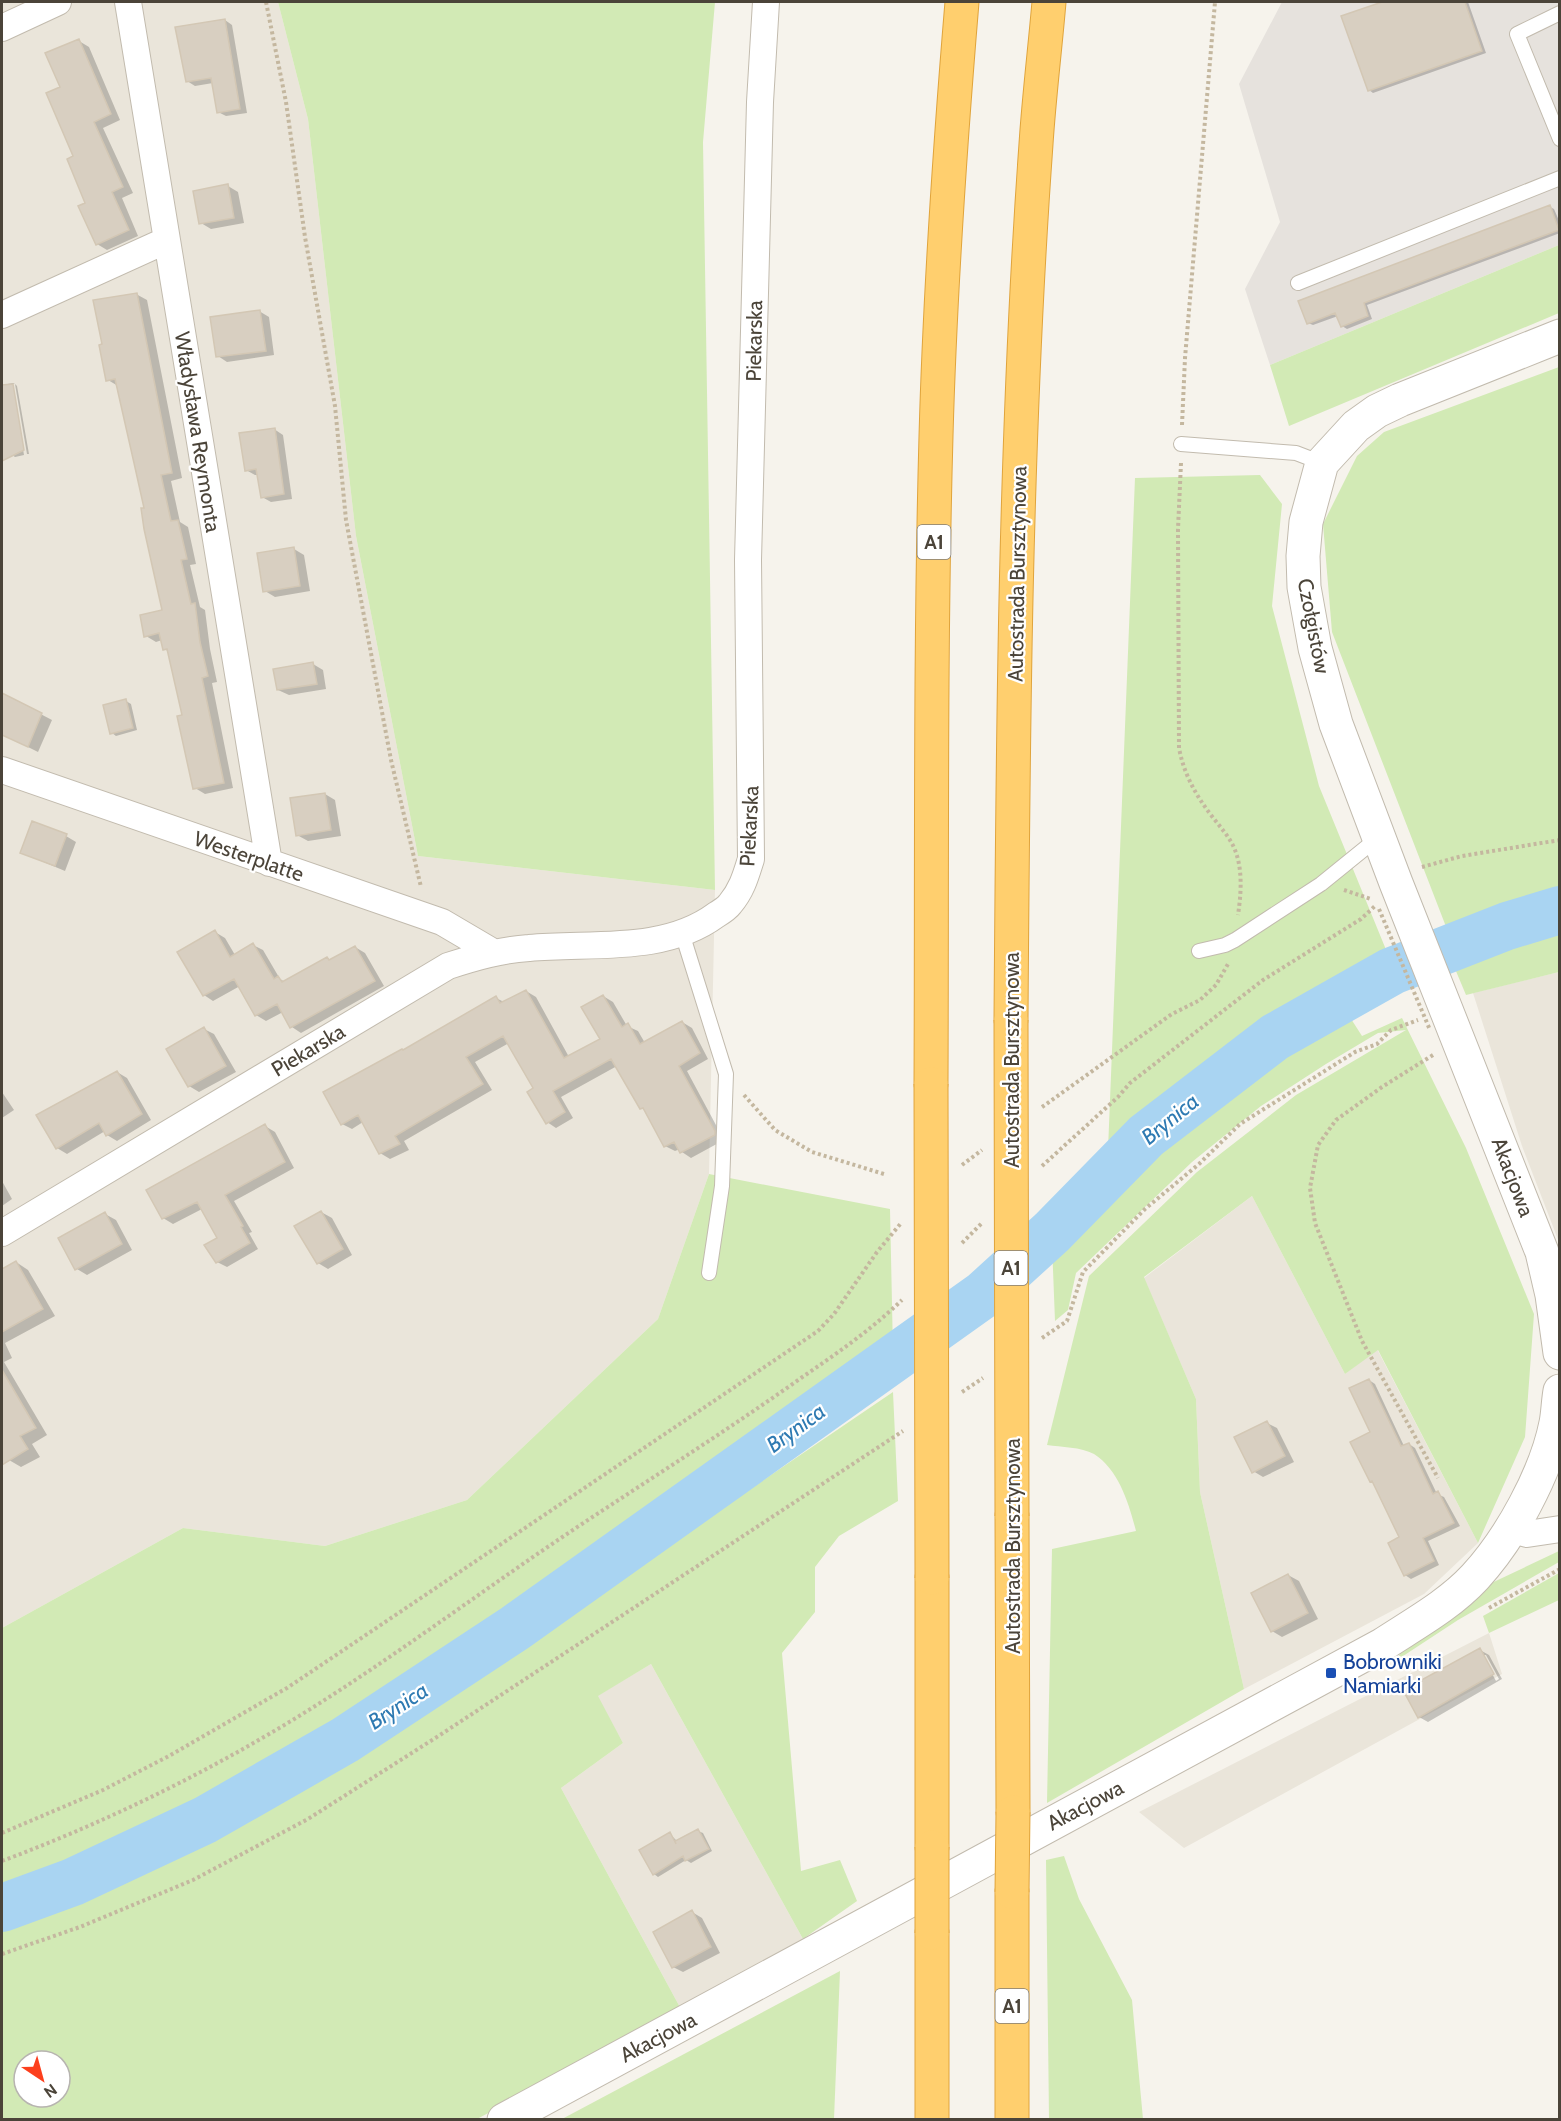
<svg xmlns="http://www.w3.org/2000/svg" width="1561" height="2121" font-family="Cabin,sans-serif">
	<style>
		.residential { fill: #eae5da }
		.industrial { fill: #e6e2dd }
		.green { fill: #d2eab5; fill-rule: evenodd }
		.shadow { fill: #0003; fill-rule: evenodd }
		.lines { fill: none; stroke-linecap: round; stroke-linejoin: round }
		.river { stroke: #a9d4f2; stroke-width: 48 }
		.building { fill: #d8cfc1; stroke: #d3c7b4; stroke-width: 1.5 }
		.service-casing { stroke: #c2bbae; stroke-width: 16 }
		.minor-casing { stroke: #c2bbae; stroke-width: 28 }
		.tertiary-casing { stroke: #c2bbae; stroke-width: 35 }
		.motorway-casing { stroke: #e0a43c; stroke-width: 35 }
		.path { stroke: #c4b79f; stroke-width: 4; stroke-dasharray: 3 3; stroke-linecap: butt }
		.service { stroke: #fff; stroke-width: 14 }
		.minor { stroke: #fff; stroke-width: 26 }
		.tertiary { stroke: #fff; stroke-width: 33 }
		.motorway { stroke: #ffcf6e; stroke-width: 33 }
		.motorway-bridge-casing { stroke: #e0a43c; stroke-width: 35; stroke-linecap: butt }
		.path-bridge { stroke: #c4b79f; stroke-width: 4; stroke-dasharray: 3 3; stroke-linecap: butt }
		.motorway-bridge { stroke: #ffcf6e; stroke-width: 33 }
		.transit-dot { fill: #1a4fb4; stroke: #fff; stroke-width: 2 }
		.labels { text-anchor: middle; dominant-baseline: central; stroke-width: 4.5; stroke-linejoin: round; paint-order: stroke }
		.shield { fill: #fff; stroke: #817c74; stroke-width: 1.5 }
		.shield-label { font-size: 20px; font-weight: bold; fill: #4b4439 }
		.street-label { font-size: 21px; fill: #4b4439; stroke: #fff }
		.transit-label { font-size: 21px; fill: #164399; stroke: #fff; text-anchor: start }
		.water-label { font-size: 22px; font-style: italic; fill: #2e7ab2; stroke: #fff }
	</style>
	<rect width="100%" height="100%" fill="#f6f3ec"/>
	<path class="residential" d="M 2,2 L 278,2 L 308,119 L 356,536 L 418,856 L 715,890 L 709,1174 L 658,1319 L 467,1500 L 325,1546 L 183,1528 L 2,1628 Z
		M 1559,972 L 1560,972 L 1559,1242 L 1522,1146 L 1473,993 Z
		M 1252,1196 L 1345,1374 L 1377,1349 L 1478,1543 L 1424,1594 L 1244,1689 L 1200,1492 L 1196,1399 L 1144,1278 Z
		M 1489,1633 L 1502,1674 L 1184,1848 L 1139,1812 Z
		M 651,1664 L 803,1939 L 772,1961 L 682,2011 L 561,1788 L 623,1743 L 597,1696 Z"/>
	<path class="industrial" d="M 1282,2 L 1559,2 L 1559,245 L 1270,365 L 1245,289 L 1280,222 L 1239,84 Z"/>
	<path class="green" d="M 278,2 L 715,2 L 703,142 L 715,890 L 418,856 L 356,536 L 308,119 Z
		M 1559,245 L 1559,313 L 1289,426 L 1270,365 Z
		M 1559,367 L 1559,899 L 1450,937 L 1332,632 L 1323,524 L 1357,456 L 1384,432 Z
		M 1260,475 L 1282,504 L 1272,606 L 1319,786 L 1389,957 L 1309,997 L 1205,1068 L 1108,1150 L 1135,478 Z
		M 1559,931 L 1559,972 L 1466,995 L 1453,964 Z
		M 1346,1011 L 1362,1036 L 1402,1018 L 1466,1148 L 1534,1314 L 1525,1437 L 1478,1543 L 1378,1350 L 1345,1374 L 1252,1196 L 1144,1277 L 1196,1399 L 1200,1492 L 1244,1689 L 1047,1803 L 1052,1549 L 1136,1531 C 1129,1504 1119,1470 1094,1454 C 1081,1447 1061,1447 1047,1445 L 1089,1276 L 1197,1172 L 1296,1095 L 1406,1030 L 1378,1033 L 1326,1064 L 1261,1106 L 1192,1162 L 1076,1273 L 1068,1310 L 1055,1321 L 1052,1244 L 1155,1147 L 1255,1069 Z
		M 709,1174 L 890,1209 L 893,1351 L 324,1739 L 133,1841 L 2,1892 L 2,1628 L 183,1528 L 325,1546 L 467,1500 L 658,1319 Z
		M 893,1392 L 898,1501 L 839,1536 L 815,1567 L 815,1612 L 782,1653 L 801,1871 L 840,1860 L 857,1901 L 803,1939 L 651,1664 L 598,1696 L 623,1743 L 561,1788 L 682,2011 L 477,2119 L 2,2120 L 2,1918 L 73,1891 L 230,1819 L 361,1745 L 637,1566 ZM 24,2061 L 60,2061 L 60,2097 L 24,2097 Z
		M 1559,1551 L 1559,1562 L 1458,1620 L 1397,1660 L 1402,1649 L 1483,1587 Z
		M 1559,1573 L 1559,1600 L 1489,1633 L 1483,1616 Z
		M 1064,1856 L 1079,1899 L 1132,2000 L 1143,2119 L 1049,2119 L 1046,1860 Z
		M 840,1971 L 834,2119 L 562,2119 Z"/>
	<path class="shadow" d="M 1386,2 L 1468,2 L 1486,53 L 1373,93 L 1369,90 L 1343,17 Z
		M 225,20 L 232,25 L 247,113 L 226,116 L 218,112 L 213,83 L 195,86 L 187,81 Z
		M 79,41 L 89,47 L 120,120 L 103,128 L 133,193 L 122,198 L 138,236 L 107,250 L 97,244 L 75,157 L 62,87 Z
		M 228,186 L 238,192 L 244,223 L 211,229 L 201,223 Z
		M 1550,207 L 1554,209 L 1560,223 L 1560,233 L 1367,305 L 1372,319 L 1347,329 L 1342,326 L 1338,316 L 1313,325 L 1308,323 Z
		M 136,294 L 147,300 L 182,478 L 171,481 L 180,522 L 188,527 L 196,564 L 190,565 L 200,607 L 205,610 L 210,649 L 217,682 L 212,683 L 233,788 L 205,794 L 195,788 L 184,717 L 170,652 L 164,649 L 162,640 L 156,642 L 146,636 L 164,611 L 145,509 L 118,386 L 108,380 L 104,345 Z
		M 259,311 L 269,317 L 274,355 L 227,362 L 218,356 Z
		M 13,383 L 15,384 L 12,384 L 24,455 L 15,457 L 11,454 L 2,419 L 2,385 Z
		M 15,384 L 17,386 L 29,454 L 27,454 Z
		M 274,429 L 283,435 L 292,499 L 271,502 L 262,497 L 259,475 L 255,475 L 246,470 Z
		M 294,549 L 304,555 L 310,591 L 275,597 L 265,591 Z
		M 313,664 L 323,670 L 326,689 L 289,695 L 278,690 Z
		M 2,694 L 52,720 L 38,752 L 2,734 Z
		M 126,701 L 131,704 L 137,730 L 116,736 L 112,733 Z
		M 325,794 L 335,800 L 341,836 L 308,841 L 297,835 Z
		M 66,836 L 76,842 L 65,871 L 22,853 Z
		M 215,932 L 225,938 L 235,955 L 253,945 L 263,950 L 280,979 L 285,982 L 327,958 L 331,960 L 355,947 L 365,953 L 384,986 L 301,1033 L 292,1027 L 283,1012 L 266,1021 L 256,1015 L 240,986 L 213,1001 L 204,995 Z
		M 526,991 L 536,997 L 569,1057 L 602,1040 L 603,996 L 613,1002 L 627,1026 L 638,1031 L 645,1043 L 682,1022 L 692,1028 L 708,1059 L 687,1071 L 724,1140 L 691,1158 L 682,1152 L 680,1149 L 675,1151 L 665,1146 L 646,1111 L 641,1108 L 617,1066 L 561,1097 L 573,1118 L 556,1128 L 547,1122 L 535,1089 L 509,1043 L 475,1062 L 492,1090 L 404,1141 L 409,1150 L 390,1159 L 380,1153 L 363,1122 L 352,1129 L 342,1124 L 404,1051 L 496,998 L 504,1002 Z
		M 204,1029 L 214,1034 L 236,1072 L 199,1092 L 189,1086 Z
		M 117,1072 L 127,1078 L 151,1120 L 117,1141 L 107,1135 L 105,1131 L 67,1154 L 57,1148 Z
		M 2,1092 L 14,1110 L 2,1118 Z
		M 265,1126 L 275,1132 L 294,1168 L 234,1201 L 252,1232 L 249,1233 L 258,1249 L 227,1267 L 217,1262 L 219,1239 L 202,1209 L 173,1224 L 163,1218 Z
		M 2,1181 L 12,1199 L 2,1206 Z
		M 321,1212 L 332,1218 L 352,1255 L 328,1269 L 318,1263 Z
		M 105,1214 L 116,1220 L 132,1250 L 87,1275 L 77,1269 Z
		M 16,1262 L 28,1270 L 55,1316 L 5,1343 L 12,1358 L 4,1362 L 47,1435 L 32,1444 L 40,1457 L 21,1467 L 9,1460 L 2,1448 L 2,1270 Z
		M 1369,1380 L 1375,1384 L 1404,1446 L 1409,1444 L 1415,1448 L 1437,1494 L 1444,1497 L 1460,1526 L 1428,1541 L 1439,1565 L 1411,1579 L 1405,1575 L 1401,1537 L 1372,1433 Z
		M 1267,1423 L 1277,1428 L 1294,1462 L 1263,1477 L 1253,1471 Z
		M 1288,1575 L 1299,1581 L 1318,1619 L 1282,1637 L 1272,1631 Z
		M 1480,1650 L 1489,1655 L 1502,1679 L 1428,1722 L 1419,1717 ZM 1482,1655 L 1486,1655 L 1499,1679 L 1496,1681 Z
		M 698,1831 L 703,1833 L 712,1851 L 691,1863 L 686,1860 L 658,1877 L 654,1874 L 670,1834 L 677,1841 Z
		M 692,1912 L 702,1918 L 720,1953 L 683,1972 L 673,1967 Z"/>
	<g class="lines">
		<path class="river" d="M 2,1908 L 73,1882 L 205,1820 L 345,1740 L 515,1628 L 984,1294 L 1052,1232 L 1146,1136 L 1275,1037 L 1392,971 L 1507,926 L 1560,910"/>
	</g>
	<path class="building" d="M 1382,2 L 1465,2 L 1482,51 L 1368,91 L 1341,16 Z
		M 225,19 L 240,109 L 217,113 L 211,78 L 186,82 L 175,27 Z
		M 79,39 L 111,114 L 94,122 L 123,187 L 112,192 L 129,230 L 96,245 L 78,206 L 85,203 L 67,159 L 73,156 L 46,93 L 60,87 L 45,53 Z
		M 228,184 L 234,218 L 199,224 L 193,191 Z
		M 1550,205 L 1559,230 L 1364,303 L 1368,316 L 1341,327 L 1335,313 L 1307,324 L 1298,301 Z
		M 137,293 L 172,473 L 161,475 L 171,521 L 178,520 L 187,559 L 181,560 L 191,604 L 195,603 L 200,642 L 208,676 L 202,678 L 224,783 L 193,789 L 177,716 L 182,715 L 167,649 L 163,650 L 159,633 L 144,637 L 140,615 L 162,610 L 144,529 L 141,508 L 144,508 L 134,463 L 115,379 L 106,381 L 99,345 L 102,344 L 93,300 Z
		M 260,310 L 266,351 L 216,357 L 210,317 Z
		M 13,384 L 24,450 L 2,461 L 2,385 Z
		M 275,428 L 284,494 L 261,498 L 256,469 L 245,471 L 239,433 Z
		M 294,547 L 300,586 L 263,592 L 257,553 Z
		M 313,662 L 317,684 L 277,690 L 273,669 Z
		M 2,693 L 42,713 L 28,747 L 2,735 Z
		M 126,699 L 133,728 L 110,734 L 103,705 Z
		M 325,793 L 331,830 L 296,836 L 290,798 Z
		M 32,821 L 67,834 L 55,866 L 20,853 Z
		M 215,930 L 230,957 L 253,943 L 274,979 L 278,976 L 282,982 L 327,957 L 329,960 L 355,946 L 375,981 L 290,1028 L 277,1004 L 255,1016 L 234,979 L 203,996 L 177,952 Z
		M 526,990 L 564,1058 L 600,1039 L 581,1007 L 603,995 L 622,1027 L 628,1023 L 640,1044 L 682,1021 L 700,1053 L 679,1066 L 715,1131 L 715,1135 L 680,1153 L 674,1142 L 664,1147 L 643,1108 L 640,1109 L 611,1059 L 553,1091 L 565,1112 L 546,1124 L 527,1092 L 533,1088 L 503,1036 L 466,1057 L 483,1084 L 395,1136 L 400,1144 L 379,1154 L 358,1115 L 341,1125 L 323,1092 L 402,1049 L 403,1050 L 496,996 L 500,1003 Z
		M 204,1027 L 226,1066 L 188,1087 L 166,1049 Z
		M 117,1071 L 142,1114 L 106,1136 L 99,1123 L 56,1149 L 36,1115 Z
		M 265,1124 L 285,1162 L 225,1195 L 243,1226 L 241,1227 L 250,1243 L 216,1263 L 204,1245 L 217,1238 L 197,1202 L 162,1219 L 146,1190 Z
		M 321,1211 L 343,1249 L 317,1264 L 294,1226 Z
		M 105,1212 L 122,1244 L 75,1270 L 58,1238 Z
		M 16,1261 L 43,1309 L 2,1332 L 2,1269 Z
		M 2,1370 L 36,1428 L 20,1436 L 28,1449 L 2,1465 Z
		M 1369,1379 L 1401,1446 L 1409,1443 L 1433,1494 L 1438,1491 L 1454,1523 L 1423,1538 L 1434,1561 L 1404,1576 L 1388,1543 L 1399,1537 L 1372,1481 L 1370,1482 L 1350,1442 L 1370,1432 L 1349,1388 Z
		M 1267,1421 L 1285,1456 L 1252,1473 L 1234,1437 Z
		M 1288,1574 L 1308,1613 L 1271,1632 L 1251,1593 Z
		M 1480,1648 L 1494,1674 L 1418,1718 L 1403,1690 Z
		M 698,1829 L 709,1849 L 685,1861 L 683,1856 L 653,1875 L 639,1850 L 670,1832 L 676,1844 L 675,1841 Z
		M 692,1910 L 711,1947 L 672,1968 L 653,1932 Z"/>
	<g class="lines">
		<g class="service-casing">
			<path id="service" d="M 1560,13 L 1517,34 L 1560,139
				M 1298,283 L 1560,178
				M 1181,444 L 1296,453 L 1322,463
				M 682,933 L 726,1074 L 722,1186 L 709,1273
				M 1199,951 L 1225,945 L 1235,940 L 1321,884 L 1379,837"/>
		</g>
		<g class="minor-casing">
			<path id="minor" d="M 128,2 L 269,863
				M 2,28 L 58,2
				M 2,315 L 167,240
				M 2,770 L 442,922 L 493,952
				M 2,1233 L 448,966 C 476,957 500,950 529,948 C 590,942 663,954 716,915 C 721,912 727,908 730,904 C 742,890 746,875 751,859 L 748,560 L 760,102 L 766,2
				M 1512,1530 L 1527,1534 L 1560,1529"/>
		</g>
		<g class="tertiary-casing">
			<path id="tertiary" d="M 1560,336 L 1400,400 L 1377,411 L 1356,426 L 1322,463 L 1306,522 L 1303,556 L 1304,587 L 1315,648 L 1336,724 L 1396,883 L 1542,1252 L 1552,1295 L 1560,1353
				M 504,2120 L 1382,1645 C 1414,1624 1449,1605 1475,1577 C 1510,1539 1546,1474 1556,1423 C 1558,1413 1558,1402 1560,1391"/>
		</g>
		<g class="motorway-casing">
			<path id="motorway" d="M 1011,1020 C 1013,728 1015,436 1036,144 C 1039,97 1045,49 1049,2
				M 931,1084 C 932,868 930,652 936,436 C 940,291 950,146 962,2
				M 1012,1516 L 1013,1812
				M 932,1578 L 932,1847
				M 1012,1892 L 1012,2120
				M 932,1933 L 932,2120"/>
		</g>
		<path class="path" d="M 266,2 L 286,102 L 305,237 L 335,406 L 346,520 L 391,760 L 421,887
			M 1182,425 L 1185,358 L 1215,2
			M 1181,463 L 1178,529 L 1179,748 C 1184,774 1195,794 1211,815 C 1220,827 1230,837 1235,850 C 1243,870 1241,895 1238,915
			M 1422,867 L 1462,856 L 1560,840
			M 1344,890 L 1371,899
			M 1433,1055 L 1382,1087 L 1336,1120 L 1318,1145 L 1310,1188 L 1315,1223 L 1362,1341 L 1438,1478
			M 744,1095 L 775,1130 L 812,1152 L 884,1174
			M 1042,1107 L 1172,1014 L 1200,1000 L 1216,985 L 1228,964
			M 962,1165 L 982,1150
			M 1042,1166 L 1118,1097 L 1130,1083 L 1263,980 L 1361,919 L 1375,906
			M 962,1243 L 982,1223
			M 1042,1338 L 1067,1321 L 1083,1272 L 1145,1209 L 1199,1164 L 1240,1124 L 1355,1052 L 1377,1044 L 1391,1030 L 1418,1020
			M 962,1392 L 983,1378
			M 1489,1608 L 1560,1569
			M 2,1833 L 103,1790 L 167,1757 L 287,1688 L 818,1331 L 834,1314 L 877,1252 L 902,1222
			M 2,1861 C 98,1825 192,1780 281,1727 C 388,1663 487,1586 591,1518 C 661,1472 732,1427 801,1378 C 836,1354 871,1330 902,1300
			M 2,1954 L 80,1927 L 193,1880 L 308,1819 L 440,1735 L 903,1431"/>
		<use href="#service" class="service"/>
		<use href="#minor" class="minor"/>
		<use href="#tertiary" class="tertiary"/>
		<use href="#motorway" class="motorway"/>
		<g class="motorway-bridge-casing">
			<path id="motorway-bridge" d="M 1011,1020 L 1012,1516
				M 931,1084 L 932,1578
				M 1012,1892 L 1013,1812
				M 932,1933 L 932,1847"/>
		</g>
		<path class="path-bridge" d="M 1379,909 L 1430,1030"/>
		<use href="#motorway-bridge" class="motorway-bridge"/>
	</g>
	<rect class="transit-dot" x="1325" y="1667" width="12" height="12" rx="3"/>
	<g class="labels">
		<g class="shield">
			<rect x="917.5" y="525" width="33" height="34" rx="4.5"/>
			<rect x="994.5" y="1251" width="33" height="34" rx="4.5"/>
			<rect x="995.5" y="1989" width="33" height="34" rx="4.5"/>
		</g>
		<g class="shield-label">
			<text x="934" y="542">A1</text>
			<text x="1011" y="1268">A1</text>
			<text x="1012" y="2006">A1</text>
		</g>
		<g class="street-label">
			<text transform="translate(754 341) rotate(-89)">Piekarska</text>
			<text transform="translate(198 432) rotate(81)">Władysława Reymonta</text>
			<text transform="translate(1017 574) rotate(-89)">Autostrada Bursztynowa</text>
			<text transform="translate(1314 626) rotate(79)">Czołgistów</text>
			<text transform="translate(749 826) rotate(-87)">Piekarska</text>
			<text transform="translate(249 856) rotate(19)">Westerplatte</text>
			<text transform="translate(308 1050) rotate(-31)">Piekarska</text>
			<text transform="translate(1011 1060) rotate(-90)">Autostrada Bursztynowa</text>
			<text transform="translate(1513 1177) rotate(69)">Akacjowa</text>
			<text transform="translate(1012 1546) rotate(-90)">Autostrada Bursztynowa</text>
			<text transform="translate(1085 1805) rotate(-28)">Akacjowa</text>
			<text transform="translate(658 2037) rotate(-28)">Akacjowa</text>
		</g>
		<g class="transit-label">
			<text x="1343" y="1661">Bobrowniki<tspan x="1343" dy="24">Namiarki</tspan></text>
		</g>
		<g class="water-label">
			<text transform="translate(1170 1119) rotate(-39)">Brynica</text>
			<text transform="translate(796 1428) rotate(-36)">Brynica</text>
			<text transform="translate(398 1706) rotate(-33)">Brynica</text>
		</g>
	</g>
	<rect width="1561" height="2121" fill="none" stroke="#4b4439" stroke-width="6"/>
	<g transform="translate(42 2079) rotate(144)"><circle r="28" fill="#ffffff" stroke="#b7b4b0" stroke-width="1.5"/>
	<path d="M0-4.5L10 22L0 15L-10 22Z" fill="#fc3f1d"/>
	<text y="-9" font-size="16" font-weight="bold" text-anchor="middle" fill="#4b4439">N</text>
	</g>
</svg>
